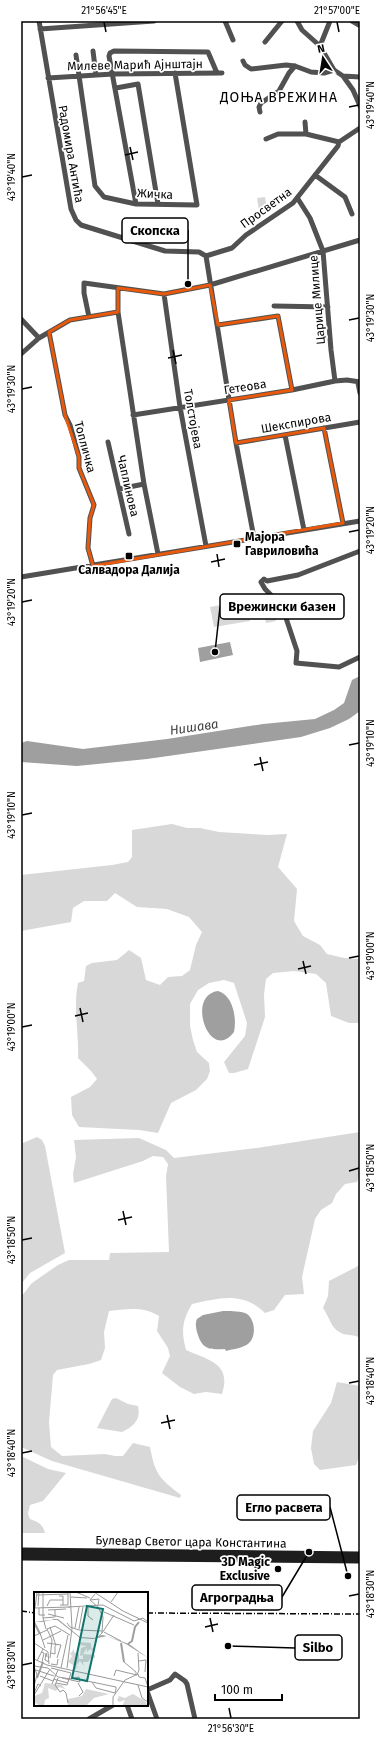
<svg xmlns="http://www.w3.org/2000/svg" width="381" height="1740" font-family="'Fira Sans',sans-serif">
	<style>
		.green { fill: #d8d8d8 }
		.water { fill: #9f9f9f }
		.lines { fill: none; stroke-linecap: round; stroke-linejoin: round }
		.street { stroke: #515151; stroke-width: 5 }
		.secondary { stroke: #1e1e1e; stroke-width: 7 }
		.rail { stroke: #000; stroke-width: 1.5; stroke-dasharray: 6 2 1 2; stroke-linecap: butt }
		.marked { fill: none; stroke: #e8590c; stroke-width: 3; stroke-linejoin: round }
		.ticks { fill: none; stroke: #000; stroke-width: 1.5 }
		.poi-dot { fill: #000; stroke: #fff; stroke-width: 1.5 }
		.labels { text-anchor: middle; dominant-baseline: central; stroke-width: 3.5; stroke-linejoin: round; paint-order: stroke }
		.street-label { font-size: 12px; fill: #000; stroke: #fff }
		.poi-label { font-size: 12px; font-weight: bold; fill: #000; stroke: #fff; text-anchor: start }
		.water-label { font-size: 13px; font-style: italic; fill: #404040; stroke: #fff }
		.quarter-label { font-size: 14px; letter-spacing: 1px; fill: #000; stroke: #fff }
		.inset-river { fill: none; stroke: #9f9f9f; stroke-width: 2 }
		.inset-road { fill: none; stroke: #999; stroke-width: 1 }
		.view { fill: #0f766e; fill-opacity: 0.15; stroke: #0f766e; stroke-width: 2 }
		.inset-edge { fill: none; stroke: #000; stroke-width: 2 }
		.leader { fill: none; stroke: #000; stroke-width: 1.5 }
		.callout-dot { fill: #000; stroke: #fff; stroke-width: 1.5 }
		.callout { fill: #fff; stroke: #000; stroke-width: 1.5 }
		.callout-label { font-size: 13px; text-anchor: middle; font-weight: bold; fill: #000 }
		.neatline { fill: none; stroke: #000; stroke-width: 1.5 }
		.ticks-label { font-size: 10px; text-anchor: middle; fill: #000 }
	</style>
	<rect width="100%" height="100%" fill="#fff"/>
	<path class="green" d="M 265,197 L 267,210 L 259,211 L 257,198 Z
		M 246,600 L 250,621 L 214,627 L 210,607 Z
		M 272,604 L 276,621 L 266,623 L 262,606 Z
		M 172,824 L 187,828 L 200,828 L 219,832 L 267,835 L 287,834 L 278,867 L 297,889 L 294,921 L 303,936 L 320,945 L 327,954 L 344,958 L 360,959 L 360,1023 L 349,1023 L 331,1016 L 326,983 L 316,974 L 294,971 L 273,973 L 266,979 L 264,994 L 265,1017 L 248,1069 L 234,1073 L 229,1073 L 224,1062 L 245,1036 L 247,1023 L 234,983 L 224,980 L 209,983 L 198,990 L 190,1004 L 190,1026 L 193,1040 L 197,1052 L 209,1063 L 210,1071 L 207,1079 L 196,1090 L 171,1103 L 158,1133 L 139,1130 L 79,1127 L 72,1115 L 71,1097 L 90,1087 L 97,1079 L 91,1071 L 78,1058 C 79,1032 73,1008 78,983 L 84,981 L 86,966 L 92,963 L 117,960 L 129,950 L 141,958 L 146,980 L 160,985 L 168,977 L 182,976 L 190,970 L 196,945 L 202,932 L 189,917 L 167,909 L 137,907 L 115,893 L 107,901 L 84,901 L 73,908 L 71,922 L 21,931 L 21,875 L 112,865 L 128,862 L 132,857 L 132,830 Z
		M 360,1132 L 360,1174 L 357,1182 L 345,1184 L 336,1194 L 332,1203 L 321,1210 L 315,1219 L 302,1277 L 304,1294 L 285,1295 L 274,1310 L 265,1313 C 243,1291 219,1298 192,1304 C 182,1321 181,1331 186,1350 C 208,1360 232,1363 222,1394 L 206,1392 L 194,1394 L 180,1387 L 162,1373 L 170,1356 L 168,1348 L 157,1331 L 159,1316 C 144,1306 126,1309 109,1311 L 104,1332 L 105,1348 L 101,1360 L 89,1364 L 57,1370 L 53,1375 L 49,1422 L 51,1447 L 62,1456 L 105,1454 L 115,1456 L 123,1456 L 133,1443 L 150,1447 C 155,1474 159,1478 181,1495 L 180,1498 L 52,1461 L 21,1447 L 21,1297 L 32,1283 L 58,1265 L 69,1260 L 109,1260 L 110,1253 L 169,1252 L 166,1176 L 168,1164 L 163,1157 L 153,1156 L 143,1161 L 74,1183 L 73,1174 L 76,1157 L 74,1140 L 139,1138 L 166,1150 L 174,1158 L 257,1148 Z
		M 37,1137 L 42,1140 L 45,1146 L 65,1253 L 30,1273 L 21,1284 L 21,1142 L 23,1143 Z
		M 360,1265 L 360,1338 C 355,1334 347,1336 341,1333 C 331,1329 329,1316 323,1308 L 328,1296 L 329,1281 Z
		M 337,1382 L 360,1386 L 359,1424 L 360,1455 L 356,1465 L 320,1470 L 314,1464 L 311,1448 L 313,1431 L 331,1403 Z
		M 116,1398 L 128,1404 L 138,1406 C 141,1420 134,1426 122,1432 L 97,1428 L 112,1399 Z
		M 21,1456 L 48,1469 L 66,1473 L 43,1501 L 30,1505 L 28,1514 L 30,1519 C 39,1522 43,1525 45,1533 L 21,1533 Z"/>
	<path class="water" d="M 230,642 L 233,655 L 200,662 L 198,648 Z
		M 360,676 L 360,711 L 349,719 L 330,728 L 301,737 L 147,759 L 77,766 L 21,762 L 21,743 L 27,741 L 83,749 L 167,739 L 263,724 L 315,719 L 334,710 L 344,703 L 352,680 Z
		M 218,991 C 233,995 237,1018 234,1032 C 210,1064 185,995 218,991 Z
		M 223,1311 C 229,1311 238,1311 245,1313 C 255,1317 257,1336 249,1343 C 244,1348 233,1349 226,1351 L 225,1349 C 208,1350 202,1349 197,1332 C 196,1327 195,1324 197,1319 L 203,1315 Z"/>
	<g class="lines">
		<path class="street" d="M 39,21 L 71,209 L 76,220 L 81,225 L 165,251 L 199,252 L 206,256 L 236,443 L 254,538
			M 225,21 L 233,40
			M 297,21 L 302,30 L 320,46 L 334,70 L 343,76 L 353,90 L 360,106
			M 352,21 L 359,25
			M 40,29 L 154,21
			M 265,42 L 282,21
			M 320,46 L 330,21
			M 93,51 L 96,75
			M 76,55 L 95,186 L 104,197 L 136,204 L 197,205 L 175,73
			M 243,61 L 245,65 L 251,69 L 286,65 L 295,66 L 311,72 L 324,73 L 334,70
			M 343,76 L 360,77
			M 48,78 L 113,74 L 222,73
			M 116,88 L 138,84 L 158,204
			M 260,112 L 259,107 L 261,103 L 279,91 L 289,73 L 295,66
			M 305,122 L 306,134
			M 266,139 L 278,134 L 306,134 L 339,142
			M 315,175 L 345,197 L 352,214
			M 298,199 L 310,218 L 323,251 L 331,350 L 335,381
			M 136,204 L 109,56 L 110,53 L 114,51 L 208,52 L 217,73
			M 206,256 L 232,248 L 246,235 L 293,203 L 338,146 L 339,142 L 360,128
			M 118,288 L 118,312 L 144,484 L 158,554
			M 164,294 L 180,407 L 206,546
			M 274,306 L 328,307
			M 89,317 L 84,293 L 84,283 L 164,294 L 210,285 L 360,240
			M 21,319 L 39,338
			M 218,325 L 278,316 L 292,390
			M 49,332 L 65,415 L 70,425 L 79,457 L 79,468 L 94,505 L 90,518 L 88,548 L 93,566
			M 21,354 L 39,338 L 70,320 L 118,312
			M 358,383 L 360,393
			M 133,415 L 292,390 L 335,381 L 347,380 L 360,382
			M 324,428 L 343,523
			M 285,435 L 304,530
			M 108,442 L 129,534
			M 236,443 L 360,422
			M 119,489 L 144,484
			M 360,551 L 298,575 L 267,581 L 264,579 L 261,582 L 265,589 L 282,606 L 297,651 L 296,663 L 339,667 L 360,657
			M 21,577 L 360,521
			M 147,1690 L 170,1680 L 175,1674 L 185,1681 L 187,1684 L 195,1719
			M 147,1691 L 157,1719
			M 127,1705 L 132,1719
			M 89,1719 L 113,1705"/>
		<path class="secondary" d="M 21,1551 L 360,1555
			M 21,1557 L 360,1560"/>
		<path class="rail" d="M 21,1611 L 35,1613
			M 147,1613 L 360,1614"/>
	</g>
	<path class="marked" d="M 210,285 L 218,325 L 278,316 L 292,390 L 229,400 L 236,443 L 324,428 L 343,523 L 93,566 L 88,548 L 90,518 L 94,505 L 79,468 L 79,457 L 65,415 L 49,332 L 70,320 L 118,312 L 118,288 L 164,294 Z"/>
	<path class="ticks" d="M 104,22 L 106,32M 337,22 L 339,32M 349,107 L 359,105M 130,147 L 133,160M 125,155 L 138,152M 22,177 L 32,175M 349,320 L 359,318M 173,350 L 176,364M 168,358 L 182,355M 22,389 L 32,387M 349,532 L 359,530M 217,554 L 219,567M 211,562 L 225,559M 22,602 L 32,600M 349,745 L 359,743M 260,757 L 263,771M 254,765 L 268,762M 22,815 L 32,813M 349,958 L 359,956M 303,961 L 306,974M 298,969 L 311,966M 80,1008 L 83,1022M 75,1016 L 88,1013M 22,1027 L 32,1025M 349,1171 L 359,1168M 123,1211 L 126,1225M 118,1220 L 132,1217M 22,1240 L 32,1238M 349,1383 L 359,1381M 167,1415 L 170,1429M 161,1423 L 175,1420M 22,1453 L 32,1451M 349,1596 L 359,1594M 210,1618 L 213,1632M 205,1627 L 218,1624M 22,1665 L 32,1663M 229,1708 L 231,1718"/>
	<g class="poi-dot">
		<rect x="233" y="540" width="8" height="8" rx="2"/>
		<rect x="125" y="552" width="8" height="8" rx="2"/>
		<circle cx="278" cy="1569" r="4"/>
	</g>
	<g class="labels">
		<g class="street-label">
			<text transform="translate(135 65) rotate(-1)">Милеве Марић Ајнштајн</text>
			<text transform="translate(71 154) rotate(80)">Радомира Антића</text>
			<text transform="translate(155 194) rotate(3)">Жичка</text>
			<text transform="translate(266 208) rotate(-36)">Просветна</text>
			<text transform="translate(317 300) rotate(-95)">Царице Милице</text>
			<text transform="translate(245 387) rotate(-9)">Гетеова</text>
			<text transform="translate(193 419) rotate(80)">Толстојева</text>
			<text transform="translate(296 423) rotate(-10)">Шекспирова</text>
			<text transform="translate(85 447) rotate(75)">Топличка</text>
			<text transform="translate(128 486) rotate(77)">Чаплинова</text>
			<text transform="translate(191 1542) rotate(1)">Булевар Светог цара Константина</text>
		</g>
		<g class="poi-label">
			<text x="245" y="537">Мајора<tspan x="245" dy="14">Гавриловића</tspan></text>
			<text x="129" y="570" text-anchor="middle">Салвадора Далија</text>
			<text x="270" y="1562" text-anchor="end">3D Magic<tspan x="270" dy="14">Exclusive</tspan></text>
		</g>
		<g class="water-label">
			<text transform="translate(194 727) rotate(-8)">Нишава</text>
		</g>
		<g class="quarter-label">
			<text x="279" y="97">ДОЊА ВРЕЖИНА</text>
		</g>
	</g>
	<g transform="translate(34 1592)">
		<rect width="114" height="114" fill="#fff"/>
		<path d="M 45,50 L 57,51 L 57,55 L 62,60 L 56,57 L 53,60 L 53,56 L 49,62 L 61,63 L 61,66 L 57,66 L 54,70 L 49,70 L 50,74 L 46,69 L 42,74 L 47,77 L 43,75 L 41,78 L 39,73 L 34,70 L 38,64 L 36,62 L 40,57 L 40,60 L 45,62 L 45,67 L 49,67 L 49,63 L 46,64 L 47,56 L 53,54 L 45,53 ZM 11,91 L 28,93 L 31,97 L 25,95 L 22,99 L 14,96 L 15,106 L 11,108 L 10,114 L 6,114 L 0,110 L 0,104 L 8,101 ZM 52,97 L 75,102 L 60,106 L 52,114 L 34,114 L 34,107 L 48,104 ZM 99,102 L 111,109 L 114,114 L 88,114 L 91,108 L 85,110 L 83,108 L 85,104 L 91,106 Z" fill="#d8d8d8"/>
		<path d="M 22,27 L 8,30 L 0,30 L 24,27 L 46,45 L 60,46 L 68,43 L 73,44 L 95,52 L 114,66 L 92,52 L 73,44 L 59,47 L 46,46 Z" fill="#9f9f9f"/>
		<path class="inset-river" d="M 0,30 L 6,42M 87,51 L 90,70M 94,52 L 98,49 L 101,35 L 105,30M 3,86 L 9,70"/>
		<path class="inset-road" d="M 9,0 L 9,26 L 12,37M 42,0 L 56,6M 60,0 L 89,19 L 114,31M 61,2 L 56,8 L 64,15 L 69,25 L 68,41 L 63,46M 3,3 L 34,2M 25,4 L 29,4 L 29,13M 37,5 L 53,6M 56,8 L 65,7 L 64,13M 77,10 L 84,0M 26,13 L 34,13 L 34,0M 4,14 L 5,0M 13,14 L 16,8 L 29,8M 54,14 L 54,24 L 59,28M 34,15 L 69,13 L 100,29 L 109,26 L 114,30M 0,16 L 36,15M 1,16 L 3,0M 5,16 L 5,23 L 11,23M 14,18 L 32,17M 70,20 L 100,33M 14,22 L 30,26M 9,26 L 21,25 L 21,18M 33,31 L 36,35 L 45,38 L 68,39M 16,35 L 22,54M 41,36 L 45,15M 13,37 L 18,48 L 16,66M 13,37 L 21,34 L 36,43M 45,37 L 49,15M 70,40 L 87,49M 6,41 L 11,56M 68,41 L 80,23M 0,44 L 13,38M 9,48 L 27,39M 0,51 L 14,60 L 15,72M 13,51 L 27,53 L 23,66M 7,60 L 10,61 L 8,70M 17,61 L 21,62 L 21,54M 13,65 L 12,61 L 11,68 L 15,70M 0,67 L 13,73 L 114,95M 3,69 L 9,57M 105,69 L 112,68 L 111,80M 90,70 L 102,80 L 102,83M 17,72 L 23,73 L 24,67M 0,74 L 14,76 L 24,85 L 37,87 L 45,85 L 46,90 L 28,86M 17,76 L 37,81M 27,76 L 34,43M 33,76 L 38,36 L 36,0M 2,78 L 20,84M 104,82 L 105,85 L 111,86 L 114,95M 103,83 L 105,78 L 104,61M 6,84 L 19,89M 80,84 L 82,78 L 103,83M 24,86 L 21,93 L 26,100 L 29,98 L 32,101 L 34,111M 19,87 L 34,91M 53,89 L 82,95 L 82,97 L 81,101 L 62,96 L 58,90M 22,91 L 33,93 L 37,81M 44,91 L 49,100 L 45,104M 18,92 L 24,78M 104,93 L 108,106 L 114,110M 0,94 L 3,83 L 0,74M 0,101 L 4,92 L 7,94M 0,103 L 16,77M 79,114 L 79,105 L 91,88 L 104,82"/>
		<path class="view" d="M 53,14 L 69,17 L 53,89 L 38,86 Z"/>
		<rect width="114" height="114" class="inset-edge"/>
	</g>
	<path class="leader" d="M188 284L188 230M215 652L220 607M348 1576L330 1507M309 1552L282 1597M228 1646L295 1648"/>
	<g class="callout-dot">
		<circle cx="188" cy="284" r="4"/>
		<circle cx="215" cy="652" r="4"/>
		<circle cx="348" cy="1576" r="4"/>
		<circle cx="309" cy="1552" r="4"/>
		<circle cx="228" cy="1646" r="4"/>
	</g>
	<g class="callout">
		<rect x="122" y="218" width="66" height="25" rx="4"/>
		<rect x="220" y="594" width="124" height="25" rx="4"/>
		<rect x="237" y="1495" width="93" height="25" rx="4"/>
		<rect x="192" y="1585" width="90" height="25" rx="4"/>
		<rect x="295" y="1635" width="47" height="25" rx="4"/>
	</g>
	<g class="callout-label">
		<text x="155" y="235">Скопска</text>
		<text x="282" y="611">Врежински базен</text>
		<text x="284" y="1512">Егло расвета</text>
		<text x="237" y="1602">Агроградња</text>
		<text x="318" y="1652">Silbo</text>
	</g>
	<rect width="381" height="1740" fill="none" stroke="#ffffff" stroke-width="44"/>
	<g transform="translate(323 58) rotate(348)" stroke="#ffffff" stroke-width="3" paint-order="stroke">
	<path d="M0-3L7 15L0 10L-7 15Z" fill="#000000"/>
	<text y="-6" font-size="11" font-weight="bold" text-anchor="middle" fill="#000000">N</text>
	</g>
	<path d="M215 1694v6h67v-6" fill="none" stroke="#000000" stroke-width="2"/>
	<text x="221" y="1694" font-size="12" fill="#000000" stroke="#ffffff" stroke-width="3" paint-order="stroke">100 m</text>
	<rect x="22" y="22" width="337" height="1696" class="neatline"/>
	<g class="ticks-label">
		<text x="104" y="14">21°56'45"E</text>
		<text x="337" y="14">21°57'00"E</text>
		<text transform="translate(370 105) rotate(-90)" y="4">43°19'40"N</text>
		<text transform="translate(11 177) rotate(-90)" y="4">43°19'40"N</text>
		<text transform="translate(370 318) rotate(-90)" y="4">43°19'30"N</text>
		<text transform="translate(11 389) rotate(-90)" y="4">43°19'30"N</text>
		<text transform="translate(370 530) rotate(-90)" y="4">43°19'20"N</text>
		<text transform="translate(11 602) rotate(-90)" y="4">43°19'20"N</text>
		<text transform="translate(370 743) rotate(-90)" y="4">43°19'10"N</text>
		<text transform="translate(11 815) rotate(-90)" y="4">43°19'10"N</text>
		<text transform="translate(370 956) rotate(-90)" y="4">43°19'00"N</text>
		<text transform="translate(11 1027) rotate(-90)" y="4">43°19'00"N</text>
		<text transform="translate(370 1168) rotate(-90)" y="4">43°18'50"N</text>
		<text transform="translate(11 1240) rotate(-90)" y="4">43°18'50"N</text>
		<text transform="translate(370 1381) rotate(-90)" y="4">43°18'40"N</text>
		<text transform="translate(11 1453) rotate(-90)" y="4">43°18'40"N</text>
		<text transform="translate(370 1594) rotate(-90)" y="4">43°18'30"N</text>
		<text transform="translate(11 1665) rotate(-90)" y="4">43°18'30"N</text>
		<text x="231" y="1732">21°56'30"E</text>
	</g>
</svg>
